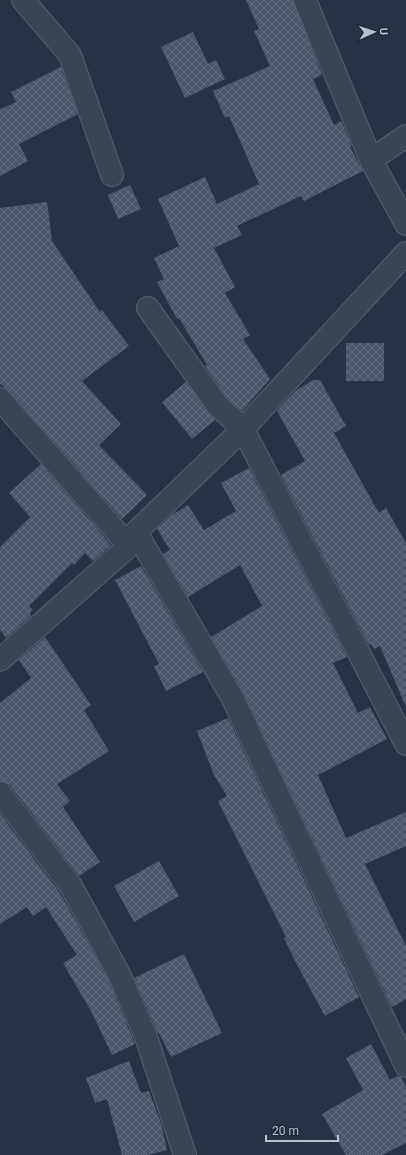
<svg xmlns="http://www.w3.org/2000/svg" width="406" height="1155" font-family="Roboto,sans-serif">
	<style>
		.building { fill: url(#building-cross-hatch) }
		.lines { fill: none; stroke-linecap: round; stroke-linejoin: round }
		.street-casing { stroke: #596371; stroke-width: 24 }
		.street { stroke: #3b4553; stroke-width: 22 }
	</style>
	<defs>
		<pattern id="building-cross-hatch" width="8" height="8" patternUnits="userSpaceOnUse"><rect width="8" height="8" fill="#4a576a"/><path d="M0 0l8 8M0 8l8-8" fill="none" stroke="#626d7e"/></pattern>
	</defs>
	<rect width="100%" height="100%" fill="#263344"/>
	<path class="building" d="M 246,0 L 293,0 L 322,75 L 313,79 L 334,125 L 341,121 L 352,146 L 350,147 L 363,171 L 304,201 L 301,196 L 237,226 L 242,235 L 214,248 L 235,287 L 225,293 L 250,335 L 243,339 L 270,379 L 242,411 L 227,398 L 205,366 L 207,365 L 179,318 L 177,319 L 157,282 L 164,279 L 154,258 L 179,246 L 158,199 L 205,177 L 217,204 L 259,184 L 229,116 L 225,118 L 213,91 L 270,66 L 254,31 L 259,29 Z
		M 193,32 L 208,64 L 216,60 L 225,79 L 185,98 L 161,47 Z
		M 61,67 L 78,114 L 19,144 L 28,161 L 0,176 L 0,107 L 1,109 L 16,102 L 11,92 Z
		M 130,185 L 141,209 L 118,219 L 108,195 Z
		M 47,202 L 52,241 L 100,312 L 102,310 L 129,346 L 82,381 L 121,424 L 99,445 L 147,495 L 122,519 L 9,391 L 0,384 L 0,208 Z
		M 346,343 L 384,343 L 384,381 L 346,381 Z
		M 313,380 L 320,380 L 346,426 L 334,433 L 379,513 L 386,508 L 406,543 L 406,707 L 380,646 L 374,649 L 371,644 L 369,645 L 281,475 L 305,461 L 277,411 L 297,390 Z
		M 186,382 L 215,420 L 192,439 L 162,402 Z
		M 41,464 L 111,545 L 93,561 L 85,553 L 74,565 L 72,563 L 29,606 L 33,610 L 30,613 L 31,616 L 6,638 L 0,630 L 0,547 L 30,517 L 9,493 Z
		M 249,468 L 347,657 L 333,663 L 358,713 L 370,707 L 387,739 L 318,775 L 346,838 L 406,812 L 406,846 L 365,864 L 406,946 L 406,999 L 392,1007 L 243,692 L 211,637 L 262,606 L 240,565 L 188,597 L 163,554 L 170,550 L 157,529 L 172,515 L 188,505 L 204,530 L 236,511 L 221,483 Z
		M 141,566 L 203,672 L 166,691 L 154,666 L 159,664 L 115,580 Z
		M 45,637 L 91,705 L 84,710 L 109,751 L 57,784 L 70,801 L 63,807 L 100,862 L 79,876 L 10,785 L 0,781 L 0,703 L 31,678 L 19,660 Z
		M 228,718 L 359,997 L 325,1016 L 297,965 L 284,938 L 286,937 L 218,801 L 227,796 L 214,775 L 197,731 Z
		M 0,814 L 60,893 L 108,979 L 135,1044 L 112,1055 L 92,1013 L 63,963 L 77,955 L 46,907 L 33,916 L 27,907 L 0,924 Z
		M 159,861 L 179,896 L 134,922 L 114,886 Z
		M 184,954 L 222,1033 L 171,1057 L 159,1033 L 158,1033 L 134,978 Z
		M 371,1044 L 390,1080 L 398,1076 L 401,1077 L 406,1087 L 406,1143 L 382,1155 L 346,1155 L 322,1114 L 363,1090 L 346,1058 Z
		M 129,1061 L 141,1093 L 149,1091 L 161,1123 L 167,1150 L 148,1155 L 122,1155 L 107,1099 L 95,1103 L 86,1078 Z"/>
	<g class="lines">
		<g class="street-casing">
			<path id="street" d="M 23,0 L 70,55 L 112,175
				M 305,0 L 371,160 L 406,224
				M 371,160 L 406,136
				M 148,308 L 218,406 L 243,429 L 406,744
				M 0,399 L 129,546
				M 136,532 L 232,697 L 406,1066
				M 0,660 L 129,546 L 136,532 L 243,429 L 406,253
				M 0,793 L 71,886 L 119,974 L 146,1037 L 185,1155"/>
		</g>
		<use href="#street" class="street"/>
	</g>
	<g transform="translate(374 32) rotate(87)" stroke="#1f2a39" stroke-width="3" paint-order="stroke">
	<path d="M0-3L7 15L0 10L-7 15Z" fill="#b8c0cd"/>
	<text y="-6" font-size="11" font-weight="bold" text-anchor="middle" fill="#b8c0cd">U</text>
	</g>
	<path d="M266 1135v6h72v-6" fill="none" stroke="#b8c0cd" stroke-width="2"/>
	<text x="272" y="1135" font-size="12" fill="#b8c0cd" stroke="#1f2a39" stroke-width="3" paint-order="stroke">20 m</text>
</svg>
